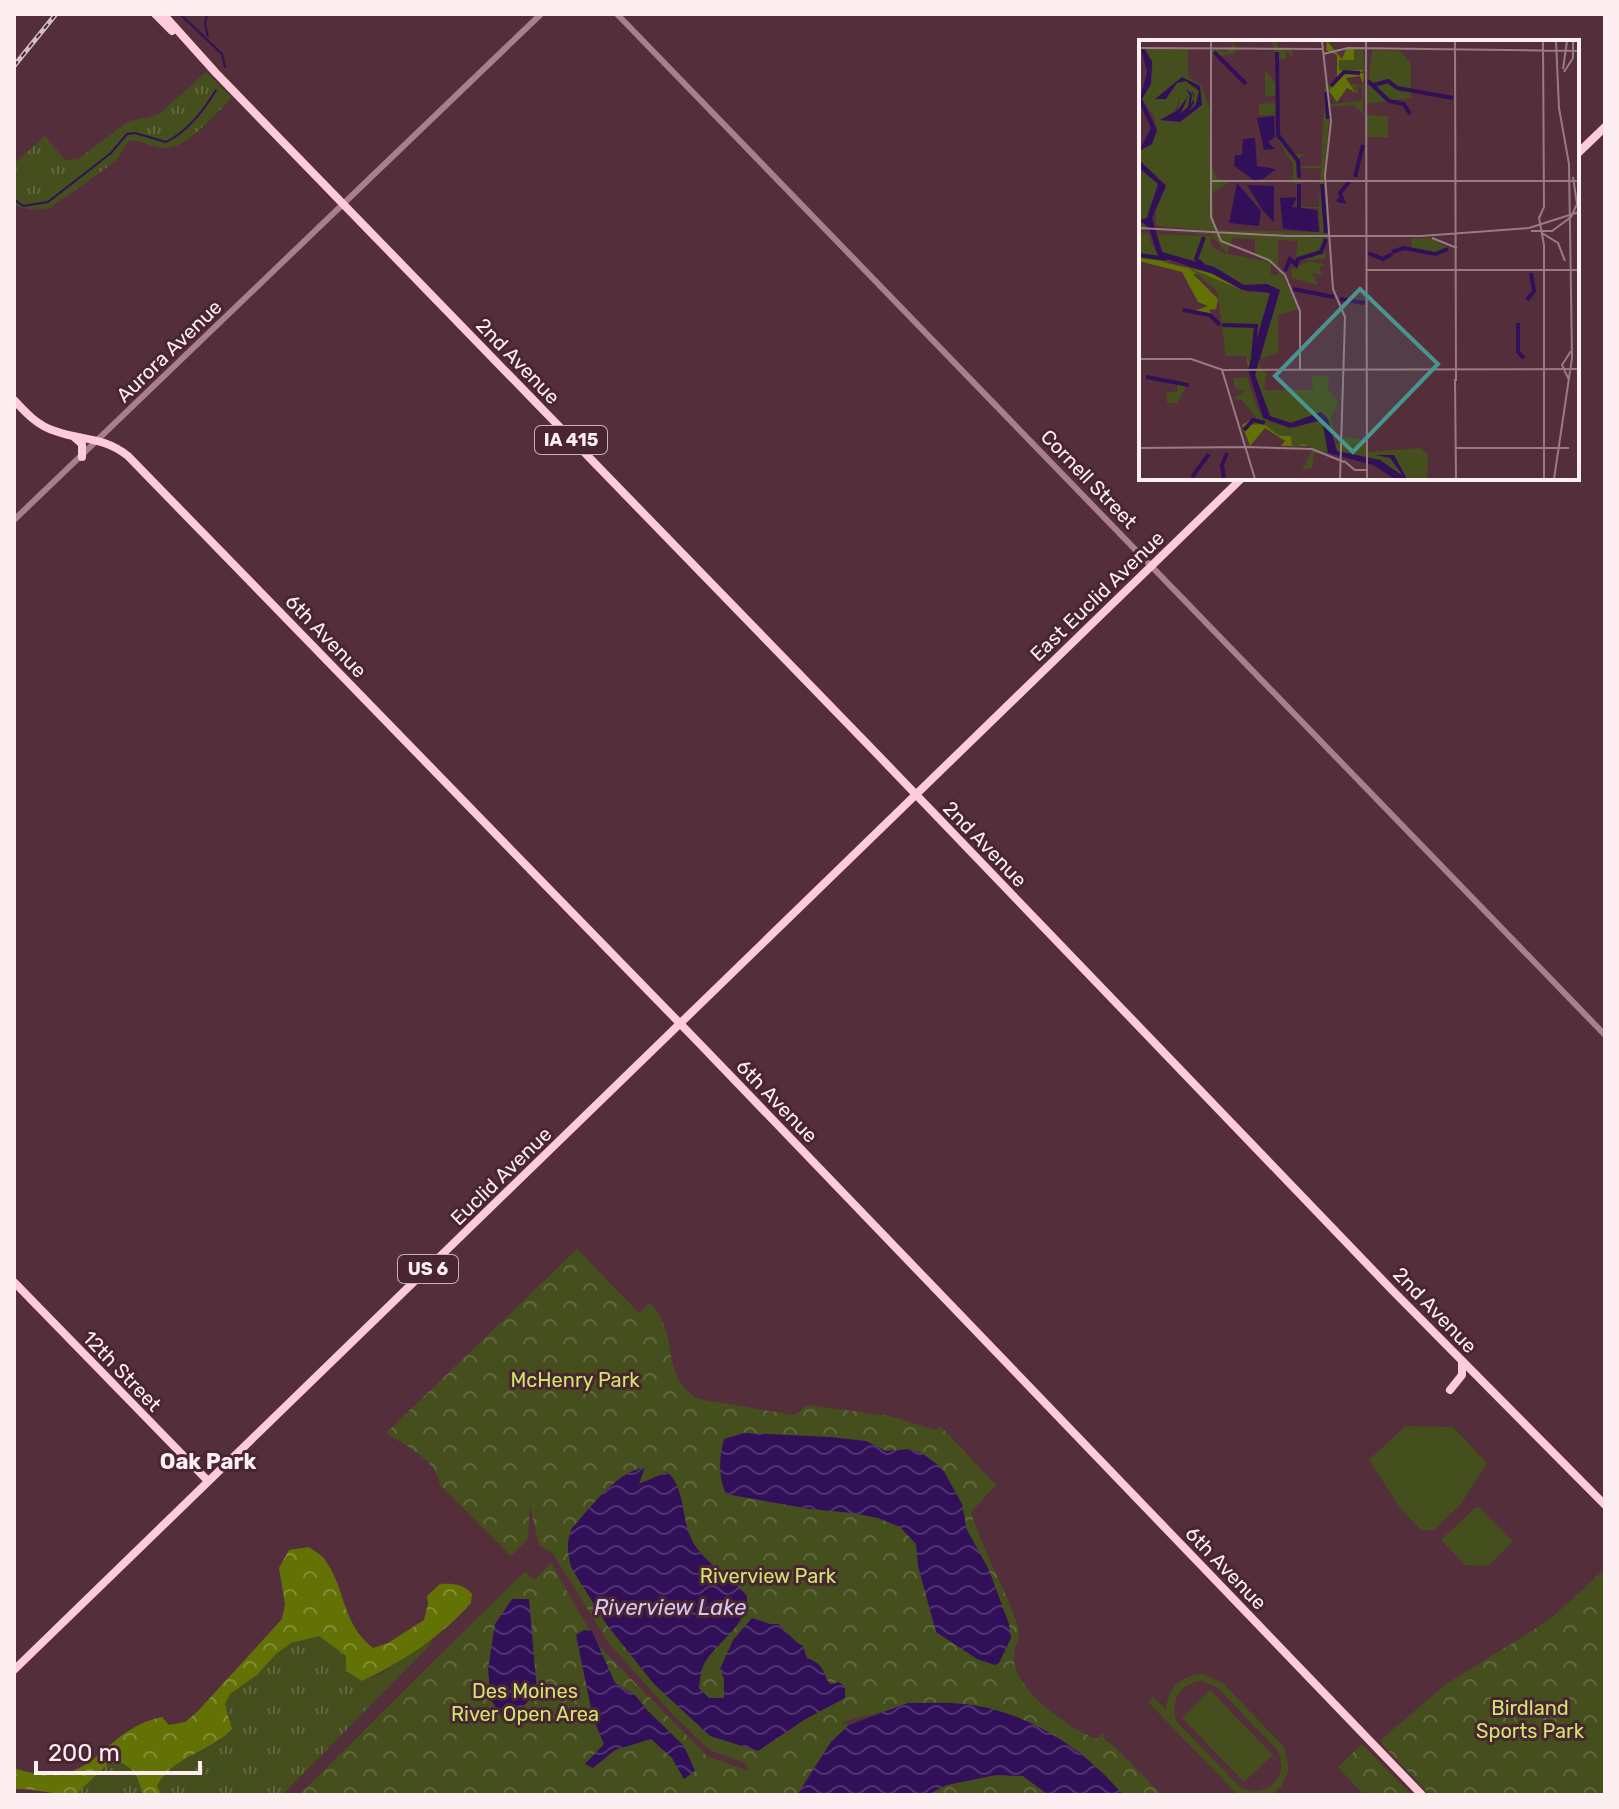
<svg xmlns="http://www.w3.org/2000/svg" width="1619" height="1809" font-family="Rubik,sans-serif">
	<style>
		.grass { fill: url(#grass-tufts) }
		.forest { fill: url(#forest-crowns) }
		.park { fill: url(#park-crowns) }
		.pitch { fill: #454e1d; fill-rule: evenodd }
		.water { fill: url(#water-waves) }
		.lines { fill: none; stroke-linecap: round; stroke-linejoin: round }
		.stream { stroke: #311059; stroke-width: 2 }
		.minor { stroke: #a87f8b; stroke-width: 6 }
		.major { stroke: #fecbdb; stroke-width: 8 }
		.rail-casing { stroke: #d3bec5; stroke-width: 5 }
		.rail { stroke: #492431; stroke-width: 2; stroke-dasharray: 6; stroke-linecap: butt }
		.labels { text-anchor: middle; dominant-baseline: central; stroke-width: 6; stroke-linejoin: round; paint-order: stroke }
		.shield { fill: #492431; stroke: #c7b1b8; stroke-width: 2 }
		.shield-label { font-size: 18px; font-weight: bold; fill: #fdeef2 }
		.street-label { font-size: 20px; fill: #fdeef2; stroke: #492431 }
		.park-label { font-size: 20px; fill: #cfe66c; stroke: #492431 }
		.neighbourhood-label { font-size: 22px; font-weight: bold; fill: #fdeef2; stroke: #492431 }
		.water-label { font-size: 22px; font-style: italic; fill: #d5c8f3; stroke: #492431 }
		.inset-river { fill: none; stroke: #311059; stroke-width: 4 }
		.inset-road { fill: none; stroke: #987b85; stroke-width: 2 }
		.view { fill: #4a948f; fill-opacity: 0.15; stroke: #4a948f; stroke-width: 4 }
		.inset-edge { fill: none; stroke: #fdeef2; stroke-width: 4 }
	</style>
	<defs>
		<pattern id="grass-tufts" width="24" height="20" patternUnits="userSpaceOnUse" patternTransform="scale(2)"><rect width="24" height="20" fill="#454e1d"/><path d="M3 7l-1-3M5 7V3M7 7l1-3M15 17l-1-3M17 17v-4M19 17l1-3" fill="none" stroke="#61683e"/></pattern>
		<pattern id="forest-crowns" width="20" height="18" patternUnits="userSpaceOnUse" patternTransform="scale(2)"><rect width="20" height="18" fill="#637204"/><path d="M2 6a3 3 0 1 1 6 0M12 15a3 3 0 1 1 6 0" fill="none" stroke="#828d35"/></pattern>
		<pattern id="park-crowns" width="20" height="18" patternUnits="userSpaceOnUse" patternTransform="scale(2)"><rect width="20" height="18" fill="#454e1d"/><path d="M2 6a3 3 0 1 1 6 0M12 15a3 3 0 1 1 6 0" fill="none" stroke="#61683e"/></pattern>
		<pattern id="water-waves" width="16" height="10" patternUnits="userSpaceOnUse" patternTransform="scale(2)"><rect width="16" height="10" fill="#311059"/><path d="M0 5q4-4 8 0t8 0" fill="none" stroke="#503371"/></pattern>
	</defs>
	<rect width="100%" height="100%" fill="#552e3c"/>
	<path class="grass" d="M 206,72 L 232,98 C 217,112 187,148 167,148 C 155,148 142,141 129,140 L 116,161 L 50,208 L 33,210 L 14,206 L 14,164 L 45,136 L 66,161 L 75,158 L 77,160 L 129,121 L 158,115 Z
		M 319,1636 L 346,1656 L 362,1681 L 382,1673 L 430,1639 L 432,1643 L 282,1795 L 162,1795 L 156,1786 L 164,1773 L 173,1766 L 220,1741 L 230,1716 L 225,1704 L 230,1694 L 257,1675 L 276,1654 L 291,1643 Z
		M 112,1759 C 134,1768 137,1773 143,1795 L 75,1795 Z"/>
	<path class="forest" d="M 309,1547 C 314,1551 321,1554 324,1559 C 346,1586 340,1622 373,1648 L 388,1643 L 424,1620 L 428,1604 L 427,1596 L 440,1584 C 452,1583 464,1584 472,1594 L 471,1603 C 442,1636 401,1663 362,1681 L 346,1671 L 346,1656 L 319,1636 L 291,1643 L 276,1654 L 257,1675 L 230,1694 L 225,1704 L 232,1729 C 210,1753 172,1756 157,1786 L 162,1795 L 143,1795 C 137,1773 134,1768 113,1759 L 75,1795 C 53,1795 36,1788 14,1789 L 14,1768 C 97,1796 96,1731 162,1717 L 169,1725 L 185,1722 L 197,1712 L 282,1619 L 285,1604 L 279,1568 L 289,1550 Z"/>
	<path class="park" d="M 577,1249 L 639,1313 L 650,1303 C 683,1339 657,1372 698,1399 L 794,1415 L 808,1405 L 889,1416 L 936,1430 L 940,1426 L 996,1485 L 971,1512 C 983,1552 1005,1587 1018,1626 C 1022,1637 1012,1649 1014,1661 C 1018,1693 1069,1728 1096,1739 L 1103,1733 L 1104,1739 L 1115,1747 L 1162,1795 L 1123,1795 L 1079,1751 L 965,1704 L 908,1703 L 886,1711 L 842,1722 L 849,1725 L 831,1742 L 797,1795 L 299,1795 L 525,1571 L 534,1580 L 551,1563 L 598,1645 L 707,1756 L 749,1771 L 745,1763 L 710,1750 L 674,1716 L 609,1643 L 553,1554 L 539,1545 L 530,1506 L 528,1539 L 511,1556 L 440,1485 C 436,1459 406,1446 386,1433 Z
		M 1605,1569 L 1605,1795 L 1430,1795 L 1382,1744 L 1382,1739 L 1446,1684 L 1532,1631 L 1557,1613 Z
		M 1362,1744 L 1412,1795 L 1364,1795 L 1338,1767 Z
		M 996,1775 L 1023,1776 L 1048,1795 L 927,1795 L 947,1785 Z"/>
	<path class="pitch" d="M 1405,1426 L 1453,1427 L 1487,1463 L 1461,1504 L 1434,1530 L 1421,1530 L 1401,1509 L 1369,1460 Z
		M 1475,1508 L 1480,1508 L 1513,1541 L 1488,1566 L 1465,1565 L 1441,1540 Z
		M 1203,1674 L 1223,1683 L 1284,1747 L 1289,1769 L 1282,1785 L 1274,1793 L 1236,1793 L 1148,1702 L 1153,1697 L 1166,1710 C 1168,1688 1180,1675 1203,1674 ZM 1202,1681 L 1218,1688 L 1278,1751 C 1290,1777 1266,1800 1240,1787 L 1177,1722 C 1169,1701 1180,1683 1202,1681 Z
		M 1210,1690 L 1273,1755 L 1244,1782 L 1182,1718 Z"/>
	<path class="water" d="M 744,1433 L 830,1437 L 866,1441 L 886,1451 L 910,1449 L 923,1454 L 942,1468 L 962,1504 L 967,1530 L 989,1570 L 1009,1624 L 1011,1638 L 999,1663 L 995,1665 L 977,1659 L 936,1632 L 918,1566 L 916,1544 L 900,1527 L 878,1518 L 852,1513 L 810,1509 L 726,1494 C 718,1477 719,1457 724,1439 Z
		M 645,1467 L 639,1484 L 667,1472 C 684,1485 682,1517 690,1536 C 700,1561 730,1575 747,1596 C 749,1624 719,1640 705,1662 C 701,1669 700,1679 699,1688 L 709,1698 L 724,1698 L 724,1679 L 720,1669 L 733,1640 L 752,1618 L 770,1624 L 778,1624 C 787,1631 793,1641 803,1646 L 807,1658 C 826,1665 821,1672 830,1684 L 839,1682 L 845,1687 L 845,1698 L 804,1720 L 758,1751 L 710,1736 L 654,1684 L 607,1625 L 572,1569 C 567,1555 566,1542 572,1528 C 591,1507 615,1473 645,1467 Z
		M 512,1599 L 529,1599 L 537,1692 L 506,1724 L 491,1700 L 488,1669 L 495,1624 Z
		M 584,1630 L 592,1631 L 615,1683 L 635,1695 L 647,1710 L 684,1746 L 695,1771 L 684,1779 L 672,1758 L 651,1739 L 615,1750 L 593,1768 L 585,1764 L 604,1744 L 593,1718 L 576,1635 Z
		M 908,1703 C 926,1703 946,1702 964,1704 C 1025,1710 1085,1749 1123,1795 L 1048,1795 L 1023,1776 L 996,1775 L 947,1785 L 927,1795 L 797,1795 L 831,1742 L 849,1725 Z"/>
	<g class="lines">
		<path class="stream" d="M 180,14 L 222,54 L 225,67
			M 207,14 L 205,24 L 208,36
			M 14,199 L 23,206 L 48,202 L 111,153 L 127,134 L 135,133 L 166,142 C 187,132 204,110 216,90"/>
		<path class="minor" d="M 617,14 L 1605,1035
			M 14,520 L 541,14"/>
		<path class="major" d="M 155,14 L 172,31
			M 163,14 L 216,73 L 877,754 L 1392,1290 L 1605,1505
			M 1577,154 L 1605,127
			M 14,400 C 26,413 38,426 55,431 C 82,441 103,436 128,456 L 698,1042 L 1422,1795
			M 74,437 L 82,444 L 82,457
			M 14,1282 L 208,1481
			M 1450,1390 L 1462,1375 L 1462,1361
			M 14,1670 L 1242,478"/>
		<g class="rail-casing">
			<path id="rail" d="M 14,66 L 56,14"/>
		</g>
		<use href="#rail" class="rail"/>
	</g>
	<g class="labels">
		<g class="shield">
			<rect x="535" y="426" width="72" height="28" rx="6"/>
			<rect x="398" y="1255" width="60" height="28" rx="6"/>
		</g>
		<g class="shield-label">
			<text x="571" y="440">IA 415</text>
			<text x="428" y="1269">US 6</text>
		</g>
		<g class="street-label">
			<text transform="translate(169 351) rotate(-44)">Aurora Avenue</text>
			<text transform="translate(518 361) rotate(46)">2nd Avenue</text>
			<text transform="translate(1089 479) rotate(46)">Cornell Street</text>
			<text transform="translate(1097 596) rotate(-44)">East Euclid Avenue</text>
			<text transform="translate(326 636) rotate(46)">6th Avenue</text>
			<text transform="translate(985 844) rotate(46)">2nd Avenue</text>
			<text transform="translate(777 1101) rotate(46)">6th Avenue</text>
			<text transform="translate(501 1176) rotate(-44)">Euclid Avenue</text>
			<text transform="translate(1435 1310) rotate(46)">2nd Avenue</text>
			<text transform="translate(122 1371) rotate(46)">12th Street</text>
			<text transform="translate(1226 1568) rotate(46)">6th Avenue</text>
		</g>
		<g class="park-label">
			<text x="575" y="1380">McHenry Park</text>
			<text x="768" y="1576">Riverview Park</text>
			<text x="525" y="1691">Des Moines<tspan x="525" dy="23">River Open Area</tspan></text>
			<text x="1530" y="1708">Birdland<tspan x="1530" dy="23">Sports Park</tspan></text>
		</g>
		<g class="neighbourhood-label">
			<text x="208" y="1461">Oak Park</text>
		</g>
		<g class="water-label">
			<text x="670" y="1607">Riverview Lake</text>
		</g>
	</g>
	<g transform="translate(1139 40)">
		<rect width="440" height="440" fill="#552e3c"/>
		<path d="M 93,1 L 96,7 L 134,8 L 133,1 L 138,1 L 139,9 L 153,9 L 153,19 L 147,9 L 147,19 L 139,19 L 139,94 L 155,114 L 166,114 L 159,119 L 161,126 L 182,126 L 186,42 L 194,47 L 187,54 L 190,64 L 197,64 L 223,60 L 223,48 L 218,46 L 219,53 L 211,53 L 216,51 L 211,43 L 223,46 L 225,40 L 224,74 L 215,65 L 191,67 L 185,139 L 191,196 L 112,194 L 17,186 L 38,188 L 49,182 L 49,188 L 66,189 L 66,183 L 74,189 L 67,146 L 70,135 L 48,131 L 29,141 L 22,130 L 48,130 L 47,112 L 50,129 L 58,123 L 59,129 L 70,130 L 70,95 L 62,87 L 69,86 L 73,9 L 89,12 L 83,7 L 93,7 ZM 99,8 L 136,10 L 137,44 L 126,30 L 126,56 L 137,56 L 137,63 L 120,64 L 120,75 L 135,75 L 138,66 L 138,98 L 154,124 L 154,142 L 140,142 L 159,143 L 159,168 L 180,168 L 181,192 L 80,190 L 72,178 L 71,154 L 92,141 L 78,139 L 71,118 L 73,17 L 94,14 ZM 161,128 L 182,128 L 181,141 L 172,142 L 181,143 L 180,167 L 161,167 L 160,143 L 170,141 L 161,141 ZM 18,191 L 191,198 L 170,218 L 186,210 L 186,219 L 167,220 L 157,217 L 159,201 L 94,198 L 88,213 L 72,195 ZM 291,198 L 307,207 L 296,215 L 273,212 L 272,199 ZM 170,221 L 188,225 L 180,227 L 183,235 L 173,233 L 179,245 L 153,238 L 152,229 Z" fill="#454e1d" fill-rule="evenodd"/>
		<path d="M 188,1 L 203,19 L 207,9 L 217,9 L 225,31 L 213,34 L 225,33 L 224,44 L 221,36 L 207,38 L 216,52 L 208,48 L 198,62 L 190,51 L 198,40 L 198,15 L 187,10 ZM 2,190 L 17,219 L 6,191 L 17,214 L 31,222 L 24,222 L 72,233 L 108,252 L 131,253 L 109,329 L 108,316 L 87,316 L 82,260 L 75,245 L 66,234 L 54,234 L 79,259 L 77,269 L 70,270 L 81,286 L 72,274 L 49,273 L 69,266 L 59,262 L 43,232 L 0,221 L 0,195 L 7,202 ZM 113,379 L 119,379 L 170,406 L 142,406 L 146,401 L 126,388 L 111,406 L 103,385 Z" fill="#637204"/>
		<path d="M 228,75 L 249,76 L 249,97 L 228,97 Z" fill="#454e1d"/>
		<path d="M 7,8 L 49,9 L 49,37 L 62,45 L 70,68 L 75,190 L 17,186 L 17,168 L 27,145 L 0,120 L 0,111 L 18,94 L 15,76 L 3,59 L 14,28 ZM 215,9 L 224,9 L 226,30 L 200,30 L 200,20 L 215,20 ZM 233,10 L 261,11 L 272,23 L 272,58 L 227,64 ZM 0,127 L 19,144 L 8,176 L 10,188 L 0,187 ZM 0,193 L 10,194 L 14,209 L 31,222 L 0,218 ZM 17,194 L 72,196 L 72,206 L 84,213 L 132,222 L 132,235 L 139,235 L 140,228 L 160,269 L 139,275 L 139,313 L 121,319 L 121,330 L 128,333 L 125,350 L 174,350 L 172,336 L 190,336 L 189,349 L 199,362 L 192,378 L 197,404 L 205,397 L 227,400 L 228,412 L 282,408 L 289,414 L 288,439 L 268,439 L 241,420 L 198,411 L 189,379 L 182,372 L 152,383 L 131,376 L 116,335 L 139,251 L 128,244 L 105,245 L 75,227 L 25,213 ZM 50,228 L 108,252 L 131,253 L 122,297 L 110,325 L 108,316 L 87,316 L 78,251 ZM 106,331 L 118,368 L 130,382 L 156,388 L 180,379 L 187,383 L 189,413 L 175,413 L 173,428 L 163,430 L 174,409 L 165,404 L 153,408 L 152,396 L 140,396 L 125,384 L 110,385 L 117,377 L 103,360 L 95,359 L 105,351 L 96,348 L 94,338 L 107,338 ZM 27,341 L 50,341 L 32,374 L 37,363 L 28,363 L 27,352 L 38,352 L 38,344 Z" fill="#454e1d"/>
		<path d="M 116,199 L 139,200 L 139,226 L 116,215 Z" fill="#454e1d"/>
		<path d="M 0,1 L 13,21 L 12,44 L 3,59 L 18,90 L 13,104 L 0,111 L 12,88 L 0,62 L 8,32 ZM 43,37 L 61,46 L 63,65 L 41,82 L 21,80 L 37,71 L 41,56 L 38,71 L 49,56 L 42,73 L 49,67 L 51,56 L 47,48 L 53,54 L 52,64 L 55,59 L 53,51 L 55,54 L 55,63 L 50,71 L 57,64 L 60,51 L 47,41 L 38,43 L 27,59 L 16,59 ZM 135,76 L 136,97 L 129,102 L 136,109 L 125,110 L 118,78 ZM 116,98 L 118,126 L 137,129 L 124,139 L 115,140 L 95,126 L 96,115 L 103,115 L 104,99 ZM 0,120 L 27,146 L 13,178 L 23,212 L 75,227 L 105,245 L 128,244 L 141,250 L 116,335 L 131,376 L 152,383 L 182,372 L 189,379 L 198,411 L 241,420 L 264,436 L 251,418 L 237,415 L 255,415 L 268,439 L 256,439 L 234,425 L 189,413 L 183,380 L 151,388 L 124,378 L 109,329 L 131,253 L 103,250 L 74,234 L 19,216 L 10,188 L 0,180 L 8,178 L 19,144 L 0,128 ZM 98,143 L 122,171 L 120,186 L 90,183 ZM 108,145 L 135,146 L 135,182 L 124,171 ZM 158,157 L 153,167 L 178,170 L 180,192 L 144,189 L 141,158 Z" fill="#311059"/>
		<path class="inset-river" d="M 75,12 L 107,44M 138,12 L 139,95 L 159,121 L 160,138M 229,41 L 250,61 L 265,64 L 271,74M 235,45 L 249,41 L 258,48M 192,46 L 205,32 L 221,33M 258,48 L 314,58M 187,52 L 189,79M 216,137 L 224,105M 160,144 L 160,170M 183,144 L 187,193M 198,160 L 204,161 L 201,153 L 210,142M 253,212 L 265,208 L 296,214 L 309,209M 229,213 L 244,219 L 253,214M 0,215 L 28,219M 64,225 L 57,219 L 65,197M 146,231 L 151,219 L 157,225 L 159,219 L 182,212 L 187,199M 154,249 L 195,257M 201,259 L 226,263M 388,260 L 395,251 L 392,233M 44,270 L 71,275 L 81,285M 379,283 L 379,312 L 385,318M 83,285 L 117,286 L 114,317M 7,337 L 50,345M 105,390 L 114,380 L 126,383M 53,437 L 70,414M 85,439 L 83,425 L 88,413"/>
		<path class="inset-road" d="M 72,1 L 72,177 L 82,201 L 130,220 L 146,235 L 161,271 L 161,330M 183,1 L 192,81 L 186,135 L 194,249 L 206,277 L 201,439M 227,1 L 228,439M 316,1 L 317,341M 404,1 L 405,167 L 400,178 L 405,205 L 405,439M 0,8 L 183,9M 184,14 L 209,8 L 440,11M 424,29 L 428,1M 425,32 L 434,18 L 434,1M 71,141 L 440,141M 0,188 L 149,196 L 282,196 L 390,188 L 440,172M 392,191 L 413,191 L 432,177 L 438,164 L 434,137M 403,193 L 419,203 L 426,221M 293,198 L 318,208M 227,230 L 440,230M 0,319 L 52,319 L 84,330 L 440,329M 83,330 L 116,439M 316,339 L 317,439M 430,340 L 423,325 L 432,311M 109,407 L 173,409 L 205,422M 0,408 L 110,407M 317,408 L 430,408M 205,421 L 216,430 L 228,430M 415,439 L 433,318 L 430,124 L 420,68 L 417,1"/>
		<path class="view" d="M 221,249 L 299,324 L 214,412 L 136,336 Z"/>
		<rect width="440" height="440" class="inset-edge"/>
	</g>
	<rect width="1619" height="1809" fill="none" stroke="#fdeef2" stroke-width="32"/>
	<path d="M36 1761v12h164v-12" fill="none" stroke="#fdeef2" stroke-width="4"/>
	<text x="48" y="1761" font-size="24" fill="#fdeef2" stroke="#492431" stroke-width="6" paint-order="stroke">200 m</text>
</svg>
